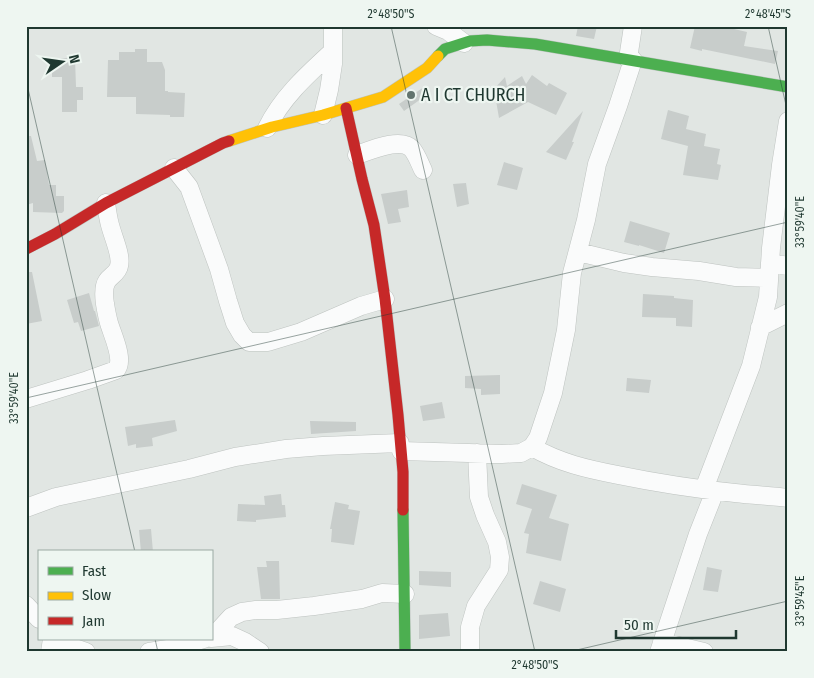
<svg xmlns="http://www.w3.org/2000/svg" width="814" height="678" font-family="'Fira Sans Condensed',sans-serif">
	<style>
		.building { fill: #c8cdcb }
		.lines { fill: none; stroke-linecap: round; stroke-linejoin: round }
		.street-casing { stroke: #bec3c0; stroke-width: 19 }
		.fast-casing { stroke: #bdc4c0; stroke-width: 12 }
		.slow-casing { stroke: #bdc4c0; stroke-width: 12 }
		.jam-casing { stroke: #bdc4c0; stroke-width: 12 }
		.street { stroke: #fafbfb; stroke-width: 18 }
		.fast { stroke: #4caf50; stroke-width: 11 }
		.slow { stroke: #ffc107; stroke-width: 11 }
		.jam { stroke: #c62828; stroke-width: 11 }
		.ticks { fill: none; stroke: #1f3830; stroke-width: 1; stroke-opacity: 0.45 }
		.poi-dot { fill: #63756f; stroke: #eef6f1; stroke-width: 2 }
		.labels { text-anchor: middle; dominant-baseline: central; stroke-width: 4.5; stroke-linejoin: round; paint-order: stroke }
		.poi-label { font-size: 18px; fill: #1f3830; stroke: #eef6f1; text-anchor: start }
		.neatline { fill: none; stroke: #1f3830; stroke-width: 2 }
		.ticks-label { font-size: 12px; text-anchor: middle; fill: #1f3830 }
	</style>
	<rect width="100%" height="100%" fill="#e1e6e3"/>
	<path class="building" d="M 578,26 L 597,26 L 594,39 L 576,36 Z
		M 695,26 L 721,26 L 747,32 L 744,46 L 778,51 L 775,64 L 702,49 L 702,51 L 690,48 Z
		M 135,49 L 147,49 L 147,62 L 162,62 L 165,70 L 165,91 L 168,91 L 168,92 L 185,93 L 184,117 L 170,117 L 170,115 L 136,114 L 136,97 L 107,97 L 108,60 L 119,60 L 119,52 L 135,52 Z
		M 52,58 L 75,58 L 76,87 L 83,87 L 83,100 L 77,100 L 77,112 L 62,112 L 62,77 L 52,77 Z
		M 532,75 L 547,86 L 549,83 L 567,93 L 556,115 L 528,102 L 499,118 L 494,89 L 505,77 L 507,86 L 522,76 L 526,84 Z
		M 424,87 L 428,94 L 404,111 L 399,104 Z
		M 668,110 L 689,116 L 686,129 L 706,134 L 704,146 L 720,149 L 717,164 L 721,165 L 718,180 L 683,175 L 688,146 L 661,139 Z
		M 583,111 L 572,142 L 574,142 L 566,160 L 546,152 Z
		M 26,136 L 31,136 L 37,161 L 45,160 L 49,185 L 56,185 L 56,196 L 64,196 L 64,211 L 62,213 L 33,212 L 33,203 L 26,205 Z
		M 504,162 L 523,168 L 517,190 L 497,185 Z
		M 466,183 L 469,204 L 457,207 L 453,184 Z
		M 407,190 L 409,207 L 398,209 L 401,222 L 388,224 L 381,194 Z
		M 630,221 L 670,233 L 664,253 L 639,245 L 639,246 L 624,242 Z
		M 26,272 L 32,272 L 42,321 L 26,324 Z
		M 89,293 L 94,311 L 95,311 L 99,326 L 81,331 L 78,322 L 74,323 L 67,300 Z
		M 643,294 L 674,296 L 674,298 L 693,300 L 692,327 L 676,326 L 676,318 L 642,317 Z
		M 500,375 L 500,394 L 481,395 L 481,389 L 465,388 L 465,376 Z
		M 627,378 L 651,380 L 649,393 L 626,391 Z
		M 442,402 L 445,418 L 423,421 L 420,406 Z
		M 175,420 L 177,431 L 152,438 L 153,446 L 136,448 L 136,444 L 128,446 L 125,427 Z
		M 310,421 L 356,422 L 356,431 L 311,434 Z
		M 522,484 L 557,495 L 549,518 L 569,524 L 561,561 L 526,553 L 529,534 L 524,533 L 532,509 L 516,504 Z
		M 281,494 L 282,505 L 285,505 L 286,517 L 256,520 L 256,522 L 237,521 L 238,504 L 265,505 L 264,496 Z
		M 335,502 L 349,505 L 348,509 L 360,511 L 354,545 L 331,542 L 332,529 L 330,529 Z
		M 151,529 L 153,552 L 141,552 L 139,530 Z
		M 266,561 L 279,561 L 280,599 L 261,599 L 257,567 L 267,567 Z
		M 707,567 L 722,570 L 718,592 L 703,590 Z
		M 419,571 L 451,572 L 451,587 L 419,585 Z
		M 540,581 L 566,589 L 560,612 L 533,604 Z
		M 448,613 L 450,636 L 419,639 L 419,615 Z"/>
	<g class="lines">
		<g class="street-casing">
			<path id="street" d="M 436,26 L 448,31 L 464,43
				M 628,59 L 633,26
				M 323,115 L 329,90 L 333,64 L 333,26
				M 267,128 C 282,97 308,74 333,51
				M 357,155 C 371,150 401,137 412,149 C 417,155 420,164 423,170
				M 174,168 L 189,187 L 219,269 L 228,301 L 235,323 L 242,335 L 249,342 L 268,342 L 301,332 L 361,306 L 385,299
				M 578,252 L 624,263 L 652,267 L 699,271 L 736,277 L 769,278
				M 770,263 L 788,266
				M 760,327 L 788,313
				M 26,399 L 88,380 L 116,370 C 125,360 112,334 109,323 C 107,316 106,310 105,304 C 104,297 103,287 107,281 C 110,276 118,273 119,266 C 122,256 113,237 110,225 C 108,218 107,210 106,203
				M 532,447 C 560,463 587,469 618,475 C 657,483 696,489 735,493 C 752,495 770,496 788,498
				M 401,451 L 502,454 L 521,453 L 532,447 L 538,438 L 553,393 L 566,330 L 572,273 L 586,220 L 597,164 L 618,106 L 633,60
				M 704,489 L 751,366 L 768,297 L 771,248 L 781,165 L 788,121
				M 26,508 L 56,497 L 189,469 L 235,457 L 286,449 L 323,446 L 400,443
				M 26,605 L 39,619
				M 217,637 L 220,629 L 231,617 L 242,612 L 256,610 L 277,610 L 314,606 L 362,599 L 382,593 L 405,594
				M 211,638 L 232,636 L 245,642 L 260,652
				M 61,639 L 69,646 L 86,652
				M 662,642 L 704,652
				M 50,652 L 52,639
				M 149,652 L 174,648 L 204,639
				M 470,652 L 470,627 L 476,606 L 499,570 L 500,557 L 497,542 L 485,515 L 479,497 L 477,453
				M 659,652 L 698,534 L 715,491"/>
		</g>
		<g class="fast-casing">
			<path id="fast" d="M 438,56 L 445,49 L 470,41 L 487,40 L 535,44 L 788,87
				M 403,510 L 405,652"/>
		</g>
		<g class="slow-casing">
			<path id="slow" d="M 229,141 L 272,127 L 323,115 L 383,97 L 427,68 L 438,56"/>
		</g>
		<g class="jam-casing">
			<path id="jam" d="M 346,108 L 362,179 L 374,225 L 385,299 L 398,415 L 403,472 L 403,510
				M 26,249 L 55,234 L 106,203 L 223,143 L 229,141"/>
		</g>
		<use href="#street" class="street"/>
		<use href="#fast" class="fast"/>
		<use href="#slow" class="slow"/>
		<use href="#jam" class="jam"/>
	</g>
	<path class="ticks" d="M 391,26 L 535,652M 768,26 L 788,114M 26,80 L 135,552M 26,398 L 788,222M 155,639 L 158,652M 568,652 L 788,601"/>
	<circle class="poi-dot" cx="411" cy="95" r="5"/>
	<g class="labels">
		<g class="poi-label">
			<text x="421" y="95">A I CT CHURCH</text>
		</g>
	</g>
	<rect width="814" height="678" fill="none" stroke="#eef6f1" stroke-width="55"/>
	<rect x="38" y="550" width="175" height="90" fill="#eef6f1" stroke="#9baaa4"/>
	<rect x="48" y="567" width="25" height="8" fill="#4caf50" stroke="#9baaa4"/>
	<text x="82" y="576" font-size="15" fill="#1f3830">Fast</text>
	<rect x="48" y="592" width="25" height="8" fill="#ffc107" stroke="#9baaa4"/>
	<text x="82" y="600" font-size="15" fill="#1f3830">Slow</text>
	<rect x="48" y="617" width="25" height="8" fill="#c62828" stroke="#9baaa4"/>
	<text x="82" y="626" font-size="15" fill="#1f3830">Jam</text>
	<g transform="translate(62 62) rotate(77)" stroke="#eef6f1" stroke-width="4" paint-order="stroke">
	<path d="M0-4L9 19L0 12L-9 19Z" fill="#1f3830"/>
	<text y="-8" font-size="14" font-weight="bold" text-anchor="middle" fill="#1f3830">N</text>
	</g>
	<path d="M616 630v8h120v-8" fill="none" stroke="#1f3830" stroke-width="2.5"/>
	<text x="624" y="630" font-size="15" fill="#1f3830" stroke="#eef6f1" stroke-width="4" paint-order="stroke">50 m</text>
	<rect x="28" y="28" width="758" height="622" class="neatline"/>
	<g class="ticks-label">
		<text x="391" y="18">2°48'50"S</text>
		<text x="768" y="18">2°48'45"S</text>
		<text transform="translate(800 222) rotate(-90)" y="4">33°59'40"E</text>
		<text transform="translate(14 398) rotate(-90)" y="4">33°59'40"E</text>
		<text transform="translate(800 601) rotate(-90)" y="4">33°59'45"E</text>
		<text x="535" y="669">2°48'50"S</text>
	</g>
</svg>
